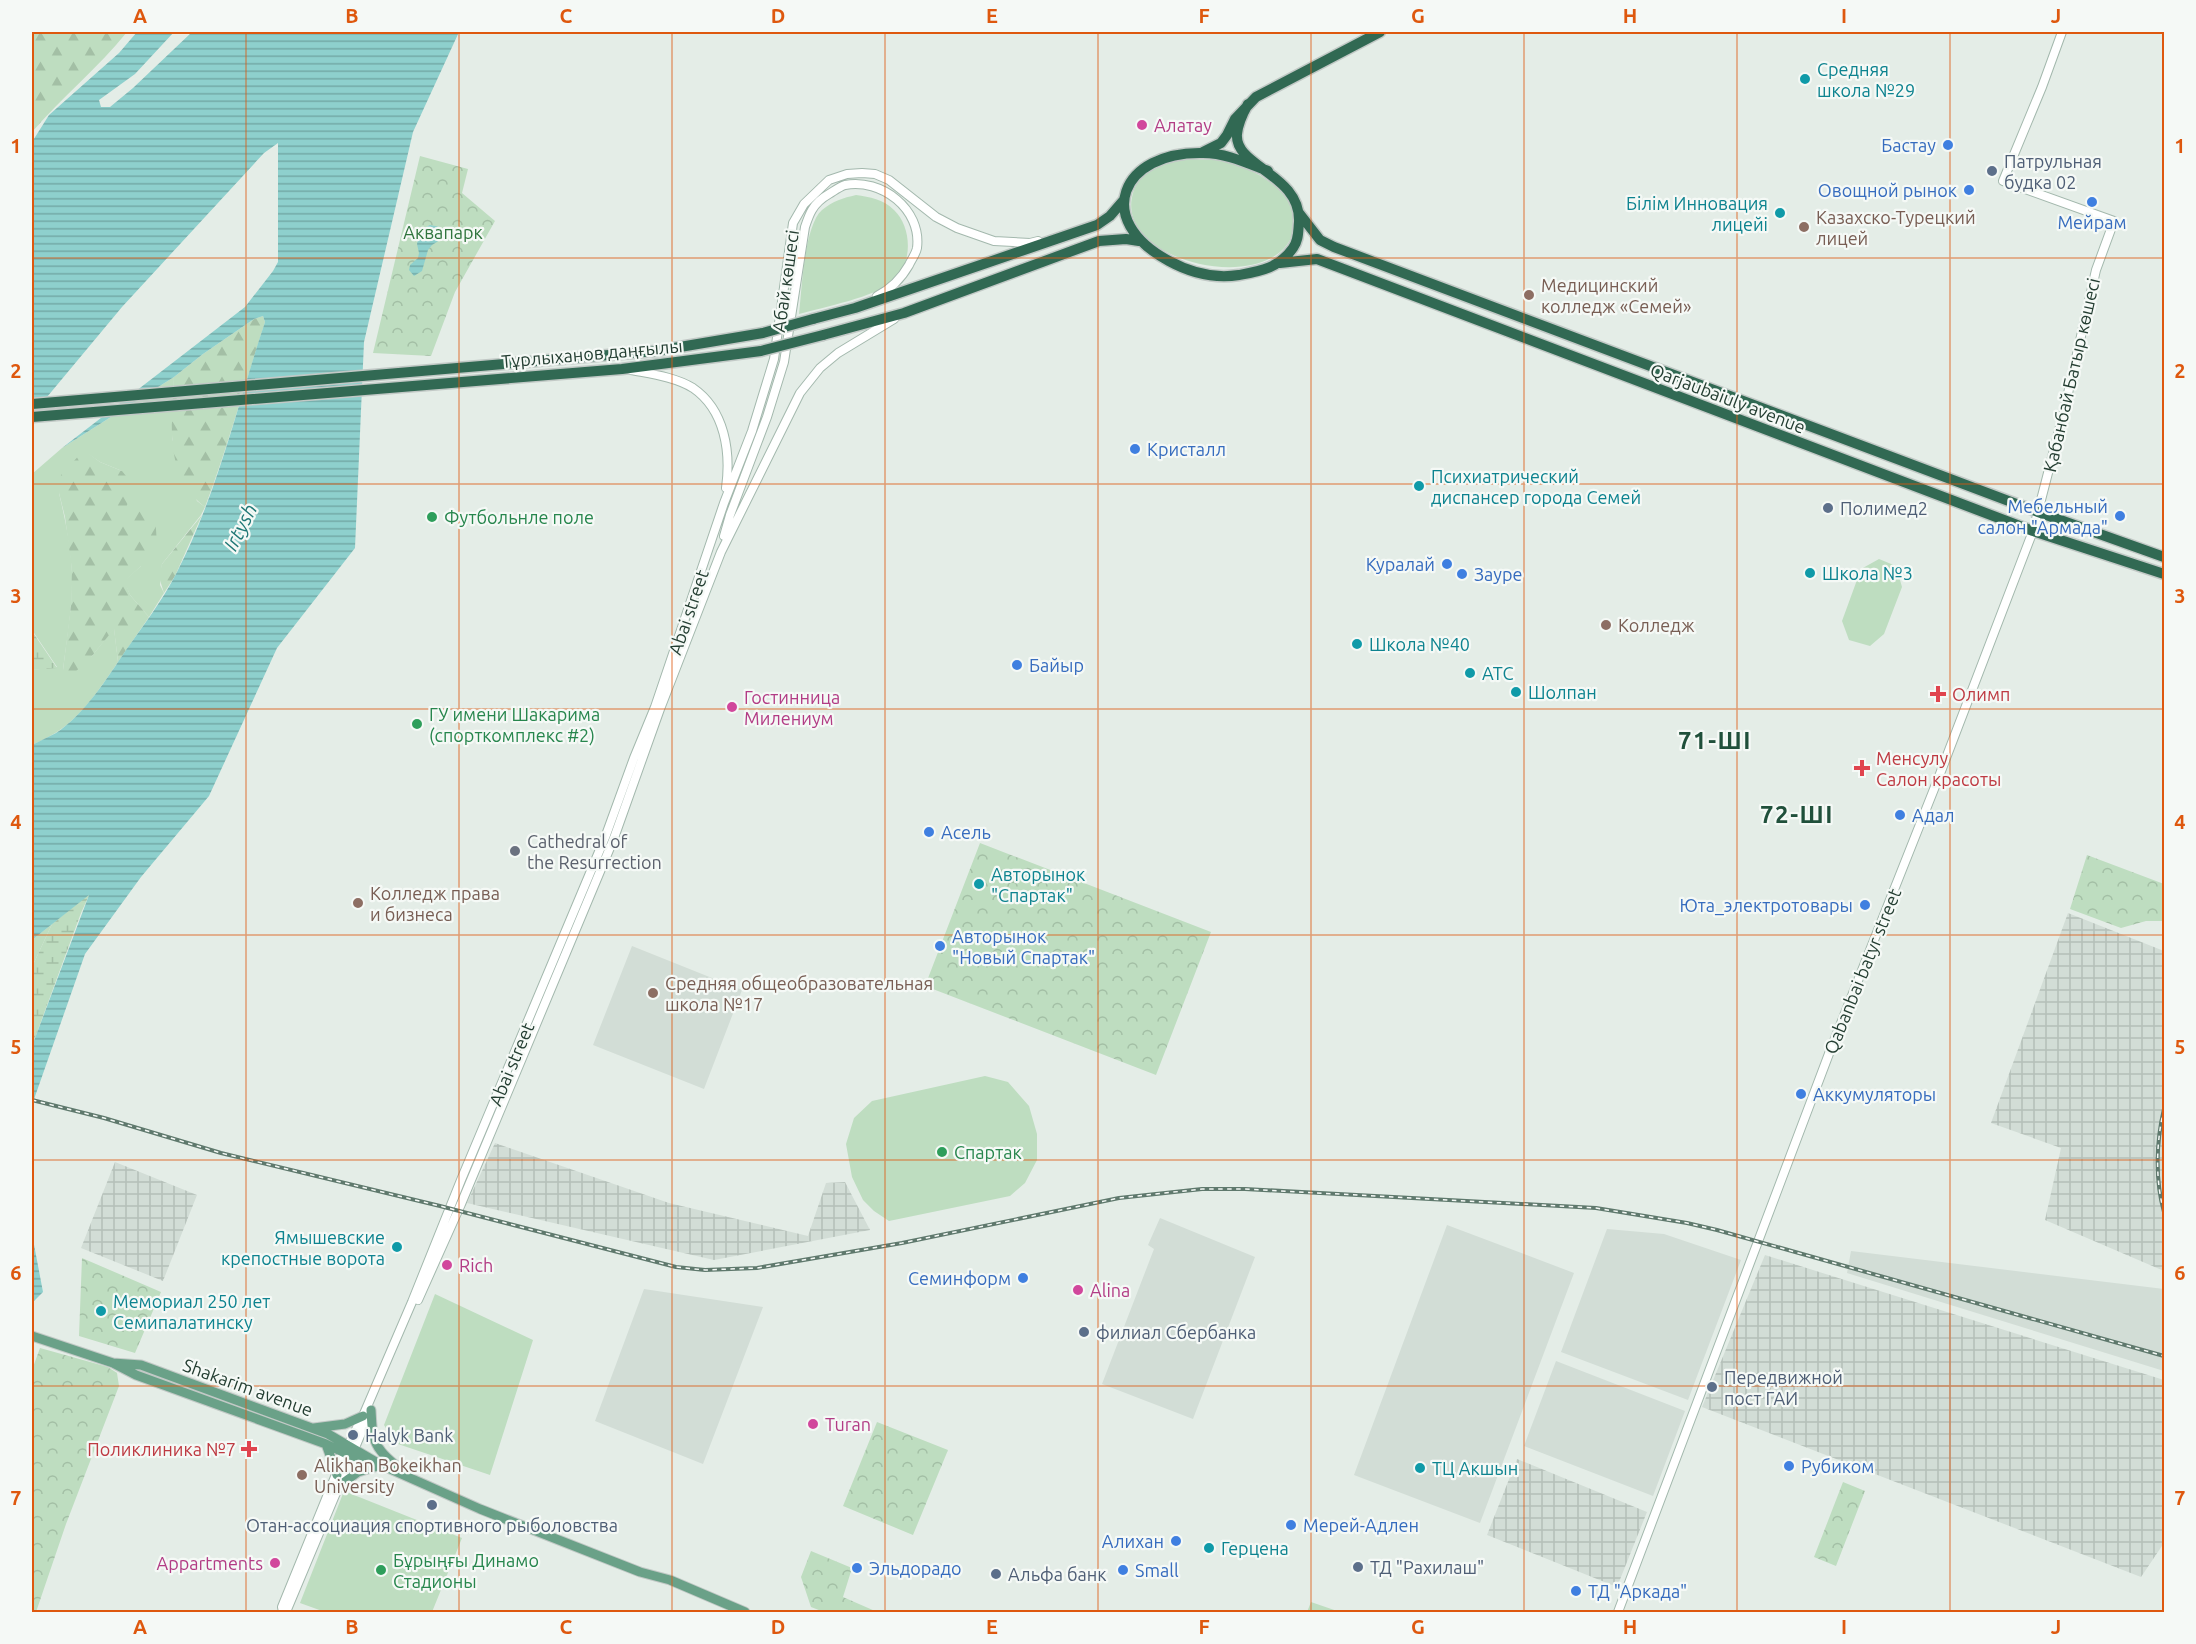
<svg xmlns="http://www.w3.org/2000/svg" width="2196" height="1644" font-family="Ubuntu,sans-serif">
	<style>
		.built { fill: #d2ddd6 }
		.industrial { fill: url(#industrial-grid) }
		.green { fill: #beddc0 }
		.forest { fill: url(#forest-firs) }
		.wetland { fill: url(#wetland-marsh) }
		.park { fill: url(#park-crowns) }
		.water { fill: url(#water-rules) }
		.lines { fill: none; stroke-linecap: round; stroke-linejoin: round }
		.secondary-casing { stroke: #a3b8ad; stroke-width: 10 }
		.primary-casing { stroke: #c2c9c6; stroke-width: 11 }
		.highway-casing { stroke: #c2c9c6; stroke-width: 13 }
		.secondary { stroke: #fff; stroke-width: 8 }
		.primary { stroke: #6aa188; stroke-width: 9 }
		.highway { stroke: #316953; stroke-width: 10 }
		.rail-casing { stroke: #5f796d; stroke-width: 4 }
		.rail { stroke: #f5f9f6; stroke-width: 1.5; stroke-dasharray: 4.5; stroke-linecap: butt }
		.highway-bridge-casing { stroke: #c2c9c6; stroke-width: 13; stroke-linecap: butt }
		.highway-bridge { stroke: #316953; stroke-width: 10 }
		.grid { fill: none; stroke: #de580e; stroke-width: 1.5; stroke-opacity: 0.55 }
		.culture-dot { fill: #0f9aa8; stroke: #f5f9f6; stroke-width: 2 }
		.hotel-dot { fill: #d1479c; stroke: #f5f9f6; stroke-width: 2 }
		.shop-dot { fill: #3f7fe0; stroke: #f5f9f6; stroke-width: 2 }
		.service-dot { fill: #5c6f8a; stroke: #f5f9f6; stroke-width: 2 }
		.education-dot { fill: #8d6e63; stroke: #f5f9f6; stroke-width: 2 }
		.leisure-dot { fill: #2e9e5b; stroke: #f5f9f6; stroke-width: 2 }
		.health-dot { fill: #e0444e; stroke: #f5f9f6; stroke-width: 2 }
		.worship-dot { fill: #6b7280; stroke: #f5f9f6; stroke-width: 2 }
		.labels { text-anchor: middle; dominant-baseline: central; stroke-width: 4.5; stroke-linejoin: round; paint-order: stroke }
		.culture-label { font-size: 18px; fill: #0d838f; stroke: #f5f9f6; text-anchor: start }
		.hotel-label { font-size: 18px; fill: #b23c85; stroke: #f5f9f6; text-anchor: start }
		.shop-label { font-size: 18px; fill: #366cbe; stroke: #f5f9f6; text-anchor: start }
		.service-label { font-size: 18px; fill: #4e5e75; stroke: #f5f9f6; text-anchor: start }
		.education-label { font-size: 18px; fill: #785e54; stroke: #f5f9f6; text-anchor: start }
		.park-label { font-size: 18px; fill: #2f743d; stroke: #f5f9f6 }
		.street-label { font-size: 18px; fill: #243e32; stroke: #f5f9f6 }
		.leisure-label { font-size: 18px; fill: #27864d; stroke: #f5f9f6; text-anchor: start }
		.health-label { font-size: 18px; fill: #be3a42; stroke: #f5f9f6; text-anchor: start }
		.worship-label { font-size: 18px; fill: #5b616d; stroke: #f5f9f6; text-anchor: start }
		.water-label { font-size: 20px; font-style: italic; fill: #207876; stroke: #f5f9f6 }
		.district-label { font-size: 24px; font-weight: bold; letter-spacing: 1.5px; fill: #20503b; stroke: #f5f9f6 }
		.neatline { fill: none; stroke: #de580e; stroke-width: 2 }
		.grid-label { font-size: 20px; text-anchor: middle; font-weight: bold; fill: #de580e }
	</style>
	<defs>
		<pattern id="industrial-grid" width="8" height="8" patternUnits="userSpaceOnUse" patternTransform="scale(1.5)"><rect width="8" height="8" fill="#d2ddd6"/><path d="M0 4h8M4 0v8" fill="none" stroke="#b4bfb8"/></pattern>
		<pattern id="forest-firs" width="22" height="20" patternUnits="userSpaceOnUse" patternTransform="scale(1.5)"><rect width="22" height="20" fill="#beddc0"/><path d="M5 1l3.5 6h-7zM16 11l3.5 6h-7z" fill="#a3bfa5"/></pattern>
		<pattern id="wetland-marsh" width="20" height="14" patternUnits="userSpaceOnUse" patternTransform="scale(1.5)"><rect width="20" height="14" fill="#beddc0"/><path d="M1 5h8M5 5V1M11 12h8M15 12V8" fill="none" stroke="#a3bfa5"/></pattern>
		<pattern id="park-crowns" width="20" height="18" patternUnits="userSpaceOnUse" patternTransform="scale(1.5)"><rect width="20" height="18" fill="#beddc0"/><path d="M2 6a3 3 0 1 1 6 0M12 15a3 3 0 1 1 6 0" fill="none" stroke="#a3bfa5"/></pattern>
		<pattern id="water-rules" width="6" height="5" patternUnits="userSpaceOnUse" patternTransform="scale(1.5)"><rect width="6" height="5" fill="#8ed0cd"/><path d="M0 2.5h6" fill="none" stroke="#74aaa7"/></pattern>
	</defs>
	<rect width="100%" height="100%" fill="#e4ede7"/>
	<path class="built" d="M 632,946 L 742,990 L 704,1089 L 593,1045 Z
		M 1160,1218 L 1255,1257 L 1193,1419 L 1102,1384 L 1154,1249 L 1148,1245 Z
		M 1447,1225 L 1574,1273 L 1480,1523 L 1354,1475 Z
		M 1607,1229 L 1664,1234 L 1741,1260 L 1688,1400 L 1561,1352 Z
		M 1851,1251 L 2164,1289 L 2164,1371 L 1847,1273 Z
		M 644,1289 L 763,1307 L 703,1464 L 595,1421 Z
		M 1556,1361 L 1685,1411 L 1653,1496 L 1524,1446 Z"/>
	<path class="industrial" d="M 2068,913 L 2164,951 L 2164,1271 L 2045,1220 L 2061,1148 L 1991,1123 Z
		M 495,1143 L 669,1203 L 808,1236 L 826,1183 L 845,1182 L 870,1230 L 714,1260 L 467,1203 Z
		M 115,1162 L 197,1195 L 163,1281 L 81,1248 Z
		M 1765,1255 L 2164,1380 L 2164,1543 L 2141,1577 L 1702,1407 Z
		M 1517,1459 L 1647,1512 L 1617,1587 L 1487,1535 Z"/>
	<path class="green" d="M 1192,159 C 1202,160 1213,159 1223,161 C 1256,168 1312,199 1290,240 C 1260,295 1113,260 1133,193 C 1141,166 1167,161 1192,159 Z
		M 856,195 C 870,197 883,199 894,210 C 912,227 913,263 894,281 C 875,297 824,307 799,314 C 802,289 804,226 822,210 C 833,201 843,198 856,195 Z
		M 174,377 L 172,439 L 197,501 L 205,507 L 201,515 L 162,564 L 160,585 L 164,593 L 149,617 L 130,595 L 124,581 L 141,566 L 125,508 L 122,471 L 100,462 L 84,451 L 59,493 C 65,519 71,546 72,572 C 73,605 67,637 63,670 L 92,656 L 114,628 L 118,662 C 101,687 82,716 57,732 C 49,737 40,741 32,745 L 32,670 L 57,667 L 32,630 L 32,474 L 62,448 Z
		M 1879,559 L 1896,566 L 1902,587 L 1884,634 L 1870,646 L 1849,640 L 1842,621 L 1861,569 Z
		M 52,924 L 32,967 L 32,940 Z
		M 985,1076 L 1008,1082 L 1029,1106 L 1037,1134 L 1037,1160 L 1025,1183 L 1010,1196 L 889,1221 L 874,1211 L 863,1200 L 852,1177 L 846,1144 L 854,1118 L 872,1101 Z
		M 435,1294 L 533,1340 L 490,1475 L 395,1443 L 384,1425 Z
		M 344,1491 L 462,1538 L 432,1612 L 325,1612 L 300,1603 Z
		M 1311,1602 L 1340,1612 L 1307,1612 Z"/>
	<path class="forest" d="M 32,32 L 127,32 C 98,68 62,97 32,132 Z
		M 263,316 L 265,322 C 245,384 228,446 205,507 C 163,476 172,422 174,377 L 203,354 L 254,319 Z
		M 84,450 L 100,462 L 122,471 L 134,486 L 126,508 L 155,515 L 157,544 L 141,566 L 125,581 L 130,595 L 149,617 L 118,662 L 114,629 L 92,656 L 72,675 L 63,670 L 71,605 L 72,570 L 65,517 L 59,493 L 61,475 Z
		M 202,515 L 175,576 L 164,593 L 159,577 L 162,564 Z"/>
	<path class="wetland" d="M 32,630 L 32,631 L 57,668 L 32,670 Z
		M 90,893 L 81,913 L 32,1046 L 32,967 L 52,924 Z"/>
	<path class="park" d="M 420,156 L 468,169 L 462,193 L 495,221 L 455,292 L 431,356 L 373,353 Z
		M 980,843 L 1211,932 L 1156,1075 L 925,986 Z
		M 2087,855 L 2164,884 L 2164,921 L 2146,921 L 2121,928 L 2070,909 Z
		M 82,1258 L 161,1292 L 135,1353 L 79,1336 Z
		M 40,1348 L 108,1367 L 117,1373 L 119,1386 L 66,1524 L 36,1612 L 32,1612 L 32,1370 Z
		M 877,1422 L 948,1450 L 913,1535 L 843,1506 Z
		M 1843,1482 L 1865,1491 L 1836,1566 L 1814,1557 Z
		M 811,1551 L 852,1568 L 843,1597 L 875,1611 L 874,1612 L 824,1612 L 811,1607 L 801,1577 Z"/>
	<path class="water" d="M 137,32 L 174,32 L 135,74 L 99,100 L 101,107 L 110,107 L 133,88 L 192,32 L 459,32 L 413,132 L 364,342 L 355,548 L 277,648 L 209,796 L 141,877 L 85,954 L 32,1105 L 32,1046 L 89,895 L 32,940 L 32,784 C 36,773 32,758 32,745 C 40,741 48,737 56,733 C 84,715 108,677 126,650 C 143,626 162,601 176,574 C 217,495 237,406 265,322 L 263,316 L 254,319 L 203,354 L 174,377 L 62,448 L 245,307 L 273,271 L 278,262 L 278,143 L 264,153 L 122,307 L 32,415 L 32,142 L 49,115 L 119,53 Z
		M 430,225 L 440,227 L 445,237 L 432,245 L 428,250 L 422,271 L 414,276 L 409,270 L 410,265 L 418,258 L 419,253 L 417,244 L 420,230 Z
		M 32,1234 L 43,1292 L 32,1303 Z"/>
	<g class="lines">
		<g class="secondary-casing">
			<path id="secondary" d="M 631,370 C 651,374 675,377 693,388 C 725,410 731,452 726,488
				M 724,536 L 730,515 L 767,417 L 784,362 L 805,227 C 807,221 809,215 812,210 C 816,203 822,198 829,194 C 834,191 839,187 845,185 C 881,178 922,209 917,248 C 916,254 911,260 909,265 C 901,279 891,289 877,296
				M 418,1300 L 461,1204 L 614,838 L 660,709 L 721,552 L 800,393 L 820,368 L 838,353 L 894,319
				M 283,1612 L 282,1607 L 348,1445 L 363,1416 L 412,1302 L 461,1180 L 606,835 L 634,758 L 655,707 L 724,503 L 752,431 L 774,359 L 793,223 L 804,204 L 829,180 L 847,174 L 862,173 L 875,174 L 889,180 L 936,217 L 957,228 L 994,241 L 1030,243 L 1038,241
				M 286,1612 L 367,1419
				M 1618,1612 L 1830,1051 L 1938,779 L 2033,531 L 2064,411 L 2096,270 L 2114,221 L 2003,181 L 2042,87 L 2062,32"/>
		</g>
		<g class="primary-casing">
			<path id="primary" d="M 32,1336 L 113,1363 L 136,1375 L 326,1444 L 351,1456 L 367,1458
				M 113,1363 L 141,1365 L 328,1434 L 381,1465 L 480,1509 L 640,1572 L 670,1580 L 745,1612
				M 371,1410 C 372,1424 371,1439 381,1451 C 387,1459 395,1464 402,1471
				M 314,1428 L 345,1424 L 363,1416
				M 326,1444 L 337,1475
				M 339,1486 L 358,1472 L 381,1465"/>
		</g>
		<g class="highway-casing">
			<path id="highway" d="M 1248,104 C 1243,113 1238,123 1237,134 C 1234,167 1301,174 1299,222 C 1298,231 1299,240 1293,248 C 1279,268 1261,271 1239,275 C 1214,279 1191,273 1169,261 C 1092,220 1121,151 1203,153 C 1226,153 1247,163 1268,171
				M 1203,152 L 1221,143 L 1227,135 L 1235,119 L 1256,97 L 1380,32
				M 1299,213 L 1320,240 L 1334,247 L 2038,512 L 2164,557
				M 1280,263 L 1317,259 L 2033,531 L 2164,574
				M 813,319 L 855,308 L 1097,225 L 1110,216 L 1123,201
				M 823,335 L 904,313 L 1099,241 L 1126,239 L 1139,241
				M 32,404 L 656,351 L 763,333
				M 32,417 L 622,369 L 761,351"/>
		</g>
		<use href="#secondary" class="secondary"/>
		<use href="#primary" class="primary"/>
		<use href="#highway" class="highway"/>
		<g class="rail-casing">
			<path id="rail" d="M 32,1100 L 104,1118 L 221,1153 L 440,1206 L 676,1267 L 705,1270 L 757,1268 L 902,1243 L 1119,1198 L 1202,1189 L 1245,1189 L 1596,1208 L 1687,1223 L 1717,1230 L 2164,1356
				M 2164,1109 C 2156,1142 2155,1180 2164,1212"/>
		</g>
		<use href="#rail" class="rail"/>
		<g class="highway-bridge-casing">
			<path id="highway-bridge" d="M 763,333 L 813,319
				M 761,351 L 823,335"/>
		</g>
		<use href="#highway-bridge" class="highway-bridge"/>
	</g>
	<path class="grid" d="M 246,32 L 246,1612M 459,32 L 459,1612M 672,32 L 672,1612M 885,32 L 885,1612M 1098,32 L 1098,1612M 1311,32 L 1311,1612M 1524,32 L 1524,1612M 1737,32 L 1737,1612M 1950,32 L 1950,1612M 32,258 L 2164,258M 32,484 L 2164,484M 32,709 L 2164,709M 32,935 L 2164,935M 32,1160 L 2164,1160M 32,1386 L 2164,1386"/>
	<g class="culture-dot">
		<circle cx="1805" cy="79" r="6"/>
		<circle cx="1780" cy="213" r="6"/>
		<circle cx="1419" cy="486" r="6"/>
		<circle cx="1810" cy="573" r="6"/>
		<circle cx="1357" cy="644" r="6"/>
		<circle cx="1470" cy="673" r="6"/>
		<circle cx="1516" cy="692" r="6"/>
		<circle cx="979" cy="884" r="6"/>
		<circle cx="397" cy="1247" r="6"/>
		<circle cx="101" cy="1311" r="6"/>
		<circle cx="1420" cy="1468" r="6"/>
		<circle cx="1209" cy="1548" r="6"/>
	</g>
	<g class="hotel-dot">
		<circle cx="1142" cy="125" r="6"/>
		<circle cx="732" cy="707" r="6"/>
		<circle cx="447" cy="1265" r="6"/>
		<circle cx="1078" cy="1290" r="6"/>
		<circle cx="813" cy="1424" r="6"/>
		<circle cx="275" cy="1563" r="6"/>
	</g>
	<g class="shop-dot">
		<circle cx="1948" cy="145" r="6"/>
		<circle cx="1969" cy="190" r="6"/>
		<circle cx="2092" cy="202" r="6"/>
		<circle cx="1135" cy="449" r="6"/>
		<circle cx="2120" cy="516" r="6"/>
		<circle cx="1447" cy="564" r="6"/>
		<circle cx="1462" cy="574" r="6"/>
		<circle cx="1017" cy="665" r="6"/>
		<circle cx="1900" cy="815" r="6"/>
		<circle cx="929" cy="832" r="6"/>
		<circle cx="1865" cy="905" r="6"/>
		<circle cx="940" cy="946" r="6"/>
		<circle cx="1801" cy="1094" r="6"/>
		<circle cx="1023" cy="1278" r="6"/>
		<circle cx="1789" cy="1466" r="6"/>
		<circle cx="1291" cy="1525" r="6"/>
		<circle cx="1176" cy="1541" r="6"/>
		<circle cx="857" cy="1568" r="6"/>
		<circle cx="1123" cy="1570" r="6"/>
		<circle cx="1576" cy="1591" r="6"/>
	</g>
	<g class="service-dot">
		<circle cx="1992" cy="171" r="6"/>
		<circle cx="1828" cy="508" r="6"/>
		<circle cx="1084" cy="1332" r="6"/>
		<circle cx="1712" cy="1387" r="6"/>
		<circle cx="353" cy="1435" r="6"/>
		<circle cx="432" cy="1505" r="6"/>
		<circle cx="1358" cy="1567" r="6"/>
		<circle cx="996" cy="1574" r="6"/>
	</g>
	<g class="education-dot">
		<circle cx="1804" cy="227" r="6"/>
		<circle cx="1529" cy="295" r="6"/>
		<circle cx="1606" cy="625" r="6"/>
		<circle cx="358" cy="903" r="6"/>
		<circle cx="653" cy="993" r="6"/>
		<circle cx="302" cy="1475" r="6"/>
	</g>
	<g class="leisure-dot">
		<circle cx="432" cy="517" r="6"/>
		<circle cx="417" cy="724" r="6"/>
		<circle cx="942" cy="1152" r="6"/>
		<circle cx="381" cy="1570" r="6"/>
	</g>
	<g class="health-dot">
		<path d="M1935 685h6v6h6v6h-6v6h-6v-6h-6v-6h6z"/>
		<path d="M1859 759h6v6h6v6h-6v6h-6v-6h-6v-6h6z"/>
		<path d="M246 1440h6v6h6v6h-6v6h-6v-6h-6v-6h6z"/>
	</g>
	<circle class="worship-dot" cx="515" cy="851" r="6"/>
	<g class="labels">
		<g class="culture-label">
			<text x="1817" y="69">Средняя<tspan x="1817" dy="21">школа №29</tspan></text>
			<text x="1768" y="203" text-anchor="end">Білім Инновация<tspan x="1768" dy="21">лицейі</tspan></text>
			<text x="1431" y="476">Психиатрический<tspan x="1431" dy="21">диспансер города Семей</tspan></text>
			<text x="1822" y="573">Школа №3</text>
			<text x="1369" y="644">Школа №40</text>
			<text x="1482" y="673">АТС</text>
			<text x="1528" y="692">Шолпан</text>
			<text x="991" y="874">Авторынок<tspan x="991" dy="21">"Спартак"</tspan></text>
			<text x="385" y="1237" text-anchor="end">Ямышевские<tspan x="385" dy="21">крепостные ворота</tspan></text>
			<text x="113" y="1301">Мемориал 250 лет<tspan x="113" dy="21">Семипалатинску</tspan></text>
			<text x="1432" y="1468">ТЦ Акшын</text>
			<text x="1221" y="1548">Герцена</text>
		</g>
		<g class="hotel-label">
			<text x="1154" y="125">Алатау</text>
			<text x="744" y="697">Гостинница<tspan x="744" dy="21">Милениум</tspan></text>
			<text x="459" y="1265">Rich</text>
			<text x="1090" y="1290">Alina</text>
			<text x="825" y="1424">Turan</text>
			<text x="263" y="1563" text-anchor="end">Appartments</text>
		</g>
		<g class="shop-label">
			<text x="1936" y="145" text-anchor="end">Бастау</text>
			<text x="1957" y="190" text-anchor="end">Овощной рынок</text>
			<text x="2092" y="222" text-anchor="middle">Мейрам</text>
			<text x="1147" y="449">Кристалл</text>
			<text x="2108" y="506" text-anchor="end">Мебельный<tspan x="2108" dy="21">салон "Армада"</tspan></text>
			<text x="1435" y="564" text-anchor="end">Куралай</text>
			<text x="1474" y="574">Зауре</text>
			<text x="1029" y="665">Байыр</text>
			<text x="1912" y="815">Адал</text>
			<text x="941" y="832">Асель</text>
			<text x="1853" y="905" text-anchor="end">Юта_электротовары</text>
			<text x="952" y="936">Авторынок<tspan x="952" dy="21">"Новый Спартак"</tspan></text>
			<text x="1813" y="1094">Аккумуляторы</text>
			<text x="1011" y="1278" text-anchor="end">Семинформ</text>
			<text x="1801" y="1466">Рубиком</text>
			<text x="1303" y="1525">Мерей-Адлен</text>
			<text x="1164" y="1541" text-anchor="end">Алихан</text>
			<text x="869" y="1568">Эльдорадо</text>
			<text x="1135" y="1570">Small</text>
			<text x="1588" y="1591">ТД "Аркада"</text>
		</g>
		<g class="service-label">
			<text x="2004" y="161">Патрульная<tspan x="2004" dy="21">будка 02</tspan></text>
			<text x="1840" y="508">Полимед2</text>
			<text x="1096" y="1332">филиал Сбербанка</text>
			<text x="1724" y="1377">Передвижной<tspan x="1724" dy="21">пост ГАИ</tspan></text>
			<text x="365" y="1435">Halyk Bank</text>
			<text x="432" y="1525" text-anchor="middle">Отан-ассоциация спортивного рыболовства</text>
			<text x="1370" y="1567">ТД "Рахилаш"</text>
			<text x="1008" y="1574">Альфа банк</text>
		</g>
		<g class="education-label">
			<text x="1816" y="217">Казахско-Турецкий<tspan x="1816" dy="21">лицей</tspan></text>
			<text x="1541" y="285">Медицинский<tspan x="1541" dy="21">колледж «Семей»</tspan></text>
			<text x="1618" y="625">Колледж</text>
			<text x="370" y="893">Колледж права<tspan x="370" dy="21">и бизнеса</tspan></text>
			<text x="665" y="983">Средняя общеобразовательная<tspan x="665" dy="21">школа №17</tspan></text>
			<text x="314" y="1465">Alikhan Bokeikhan<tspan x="314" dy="21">University</tspan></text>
		</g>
		<g class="park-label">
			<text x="443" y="232">Аквапарк</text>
		</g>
		<g class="street-label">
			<text transform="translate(785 281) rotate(-82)">Абай көшесі</text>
			<text transform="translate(592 353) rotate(-5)">Тұрлыханов даңғылы</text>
			<text transform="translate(2071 375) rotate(-77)">Қабанбай Батыр көшесі</text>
			<text transform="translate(1728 398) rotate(21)">Qarjaubaiuly avenue</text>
			<text transform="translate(688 612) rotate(-71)">Abai street</text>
			<text transform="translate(1862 971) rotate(-68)">Qabanbai batyr street</text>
			<text transform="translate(511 1064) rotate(-67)">Abai street</text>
			<text transform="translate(248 1387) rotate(20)">Shakarim avenue</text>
		</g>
		<g class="leisure-label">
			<text x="444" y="517">Футбольнле поле</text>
			<text x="429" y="714">ГУ имени Шакарима<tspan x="429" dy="21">(спорткомплекс #2)</tspan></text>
			<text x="954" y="1152">Спартак</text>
			<text x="393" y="1560">Бұрыңғы Динамо<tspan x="393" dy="21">Стадионы</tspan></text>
		</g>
		<g class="health-label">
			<text x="1952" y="694">Олимп</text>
			<text x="1876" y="758">Менсулу<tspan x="1876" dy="21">Салон красоты</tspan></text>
			<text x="236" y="1449" text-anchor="end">Поликлиника №7</text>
		</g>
		<g class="worship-label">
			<text x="527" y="841">Cathedral of<tspan x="527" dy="21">the Resurrection</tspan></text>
		</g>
		<g class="water-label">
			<text transform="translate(240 527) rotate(-63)">Irtysh</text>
		</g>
		<g class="district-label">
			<text x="1715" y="740">71-ШІ</text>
			<text x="1797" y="814">72-ШІ</text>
		</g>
	</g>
	<rect width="2196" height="1644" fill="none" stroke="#f5f9f6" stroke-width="66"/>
	<rect x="33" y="33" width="2130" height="1578" class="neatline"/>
	<g class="grid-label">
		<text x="140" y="23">A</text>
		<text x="352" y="23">B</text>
		<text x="566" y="23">C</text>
		<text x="778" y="23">D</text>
		<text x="992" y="23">E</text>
		<text x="1204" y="23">F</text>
		<text x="1418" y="23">G</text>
		<text x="1630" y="23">H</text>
		<text x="1844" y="23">I</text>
		<text x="2056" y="23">J</text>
		<text x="16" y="153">1</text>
		<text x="2180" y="153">1</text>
		<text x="16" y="378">2</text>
		<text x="2180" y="378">2</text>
		<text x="16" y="603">3</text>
		<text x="2180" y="603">3</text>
		<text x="16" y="829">4</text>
		<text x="2180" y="829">4</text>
		<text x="16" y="1054">5</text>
		<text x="2180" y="1054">5</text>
		<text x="16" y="1280">6</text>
		<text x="2180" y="1280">6</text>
		<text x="16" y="1505">7</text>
		<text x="2180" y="1505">7</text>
		<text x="140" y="1634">A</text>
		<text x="352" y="1634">B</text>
		<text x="566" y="1634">C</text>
		<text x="778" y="1634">D</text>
		<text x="992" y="1634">E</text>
		<text x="1204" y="1634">F</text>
		<text x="1418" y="1634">G</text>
		<text x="1630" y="1634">H</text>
		<text x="1844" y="1634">I</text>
		<text x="2056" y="1634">J</text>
	</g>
</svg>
